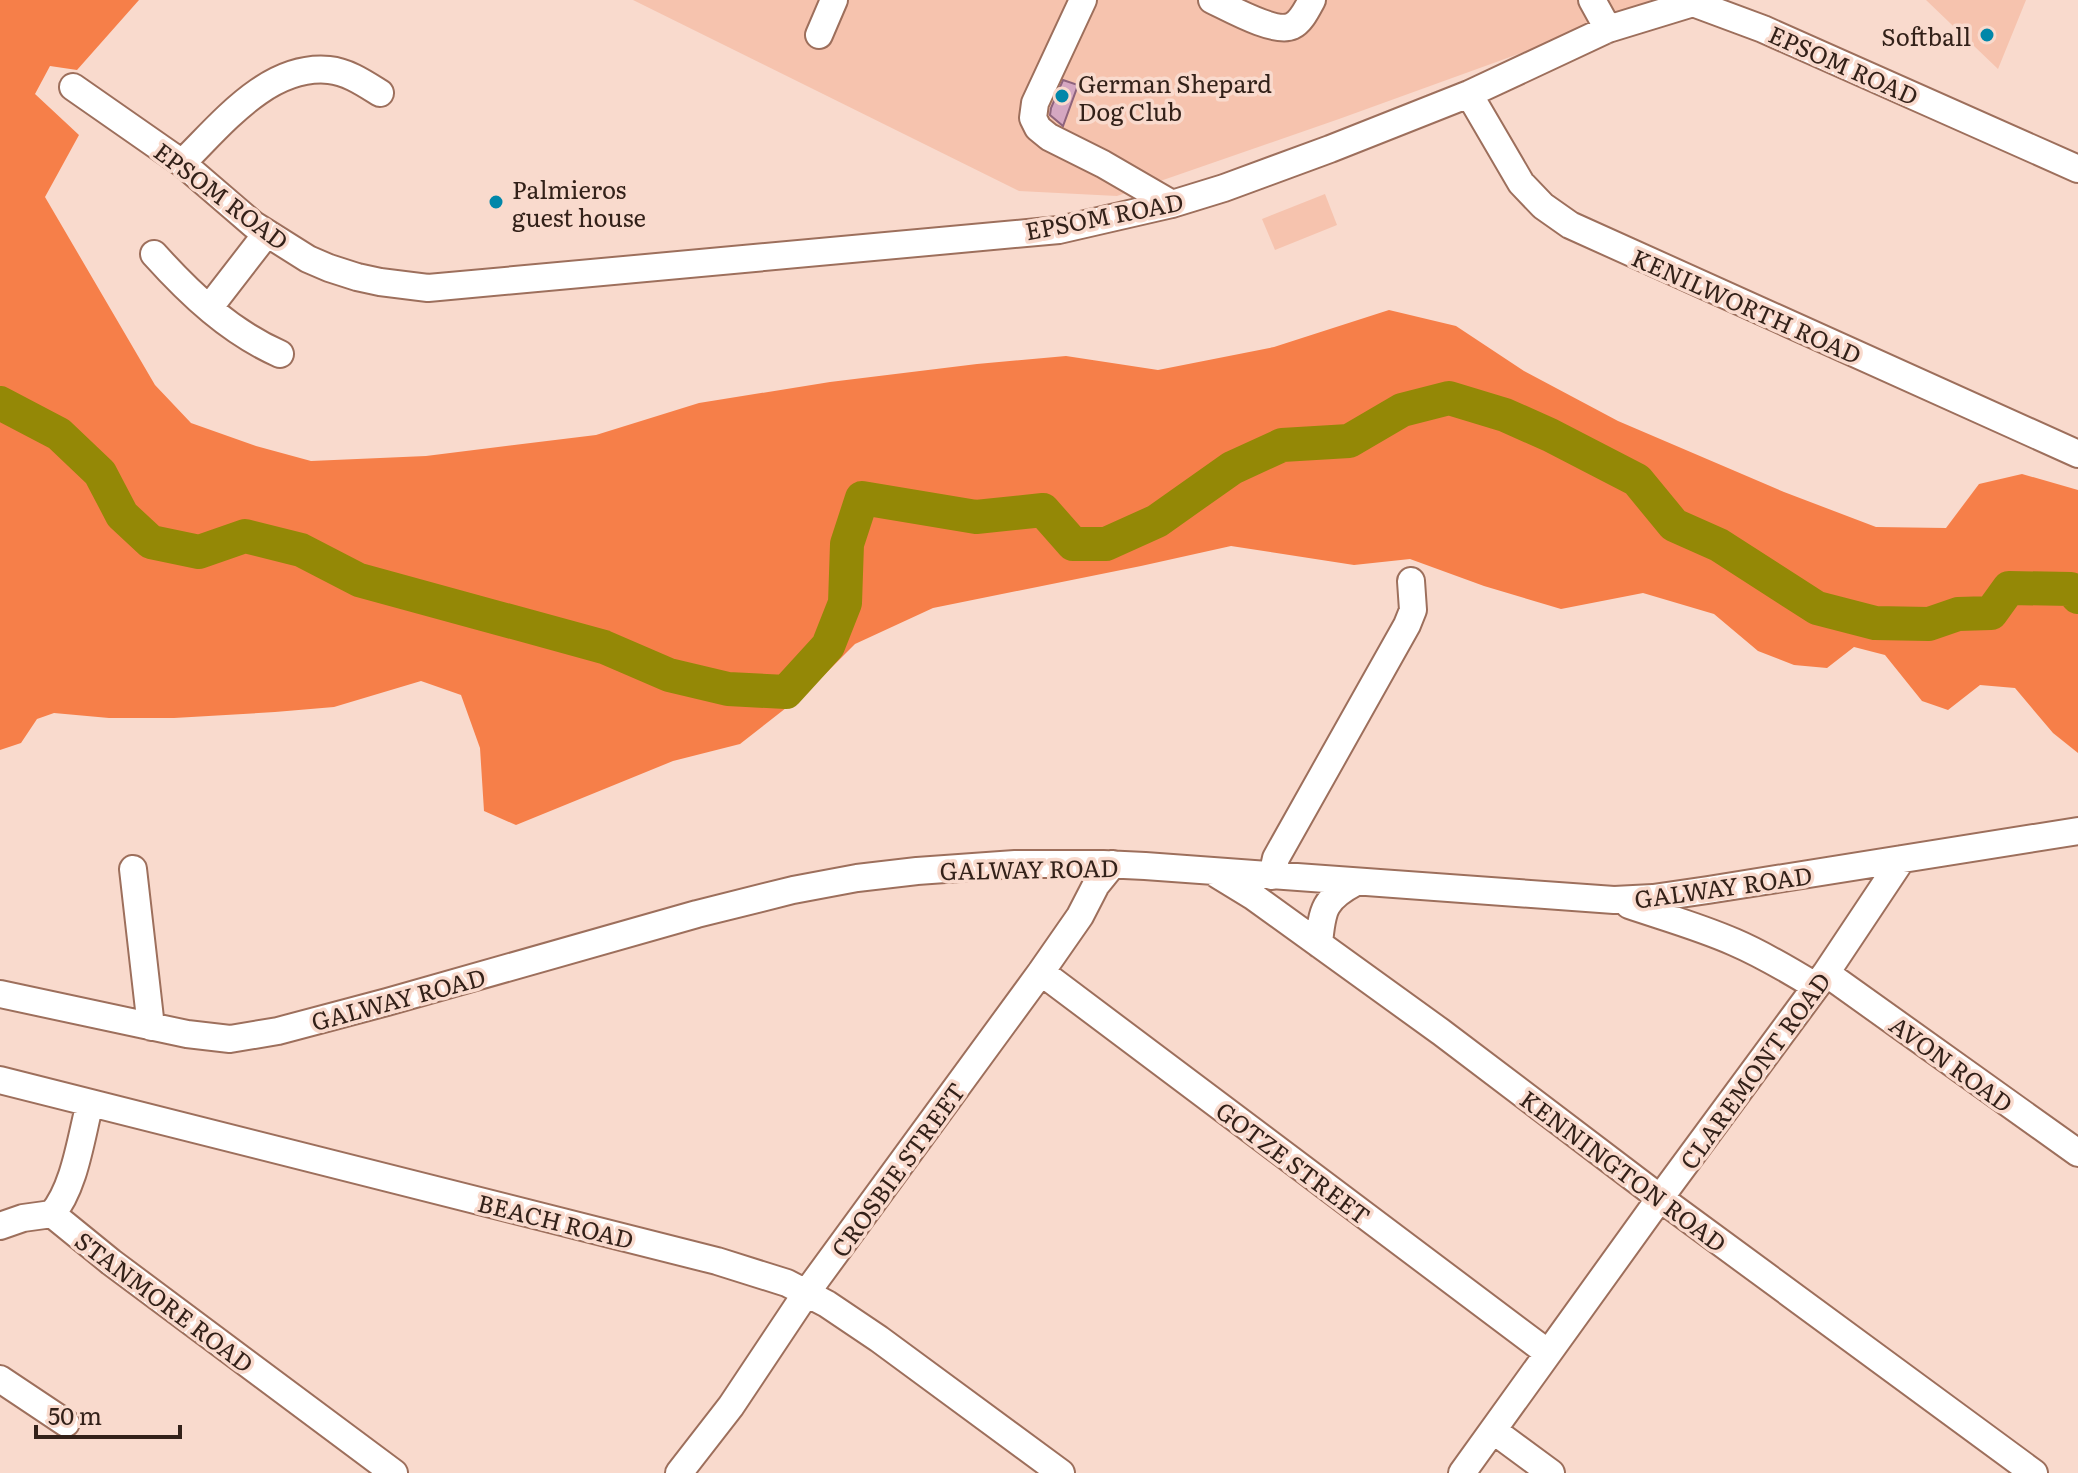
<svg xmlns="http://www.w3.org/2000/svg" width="2078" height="1473" font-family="Literata,serif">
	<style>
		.green { fill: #f6c3ae }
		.forest { fill: #f67f49 }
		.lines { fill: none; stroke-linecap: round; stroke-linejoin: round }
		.river { stroke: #948806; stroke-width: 34 }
		.building { fill: #d5a7c1; stroke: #8e637c; stroke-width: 2 }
		.minor-casing { stroke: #9d6f5c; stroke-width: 30 }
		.minor { stroke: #fff; stroke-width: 26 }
		.poi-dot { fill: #0187a9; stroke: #f9dacd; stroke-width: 3 }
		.labels { text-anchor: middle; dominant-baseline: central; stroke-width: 7; stroke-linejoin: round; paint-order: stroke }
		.poi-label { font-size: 24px; fill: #332119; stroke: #f9dacd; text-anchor: start }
		.street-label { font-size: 24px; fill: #332119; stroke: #f9dacd }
	</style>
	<rect width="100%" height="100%" fill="#f9dacd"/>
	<path class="green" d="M 633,0 L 1668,0 L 1339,119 L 1117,196 L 1019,191 Z
		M 1926,0 L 2026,0 L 1998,69 Z
		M 1325,194 L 1337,225 L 1275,250 L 1262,219 Z"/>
	<path class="forest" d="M 0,0 L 139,0 L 77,70 L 50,66 L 35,94 L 79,135 L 45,197 L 155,385 L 191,423 L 256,446 L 311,461 L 426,456 L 596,435 L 699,403 L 830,382 L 977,364 L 1066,356 L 1158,370 L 1274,347 L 1389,310 L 1456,326 L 1524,371 L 1618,421 L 1784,492 L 1876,527 L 1946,528 L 1979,484 L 2022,474 L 2078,490 L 2078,753 L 2053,733 L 2015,688 L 1980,685 L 1948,710 L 1922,701 L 1885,655 L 1854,647 L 1827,668 L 1794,665 L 1758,651 L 1714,614 L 1643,593 L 1561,609 L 1484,586 L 1410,559 L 1354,565 L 1231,546 L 1141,566 L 933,608 L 855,644 L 809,690 L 740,744 L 673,761 L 516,825 L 484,811 L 480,748 L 461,695 L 421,681 L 334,707 L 275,712 L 174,718 L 109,718 L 54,713 L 37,719 L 21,743 L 0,750 Z"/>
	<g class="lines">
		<path class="river" d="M 0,403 L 59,434 L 100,473 L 122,515 L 151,542 L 199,552 L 245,536 L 301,550 L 359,580 L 604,647 L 669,675 L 728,689 L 786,692 L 828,646 L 845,603 L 847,544 L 862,498 L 976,517 L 1043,510 L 1073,544 L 1106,544 L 1157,521 L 1232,468 L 1282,445 L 1349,441 L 1402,410 L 1449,398 L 1505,415 L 1550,435 L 1637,480 L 1674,525 L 1719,545 L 1817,608 L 1875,623 L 1929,624 L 1958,614 L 1991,613 L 2009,588 L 2071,589 L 2078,597"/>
	</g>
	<path class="building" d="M 1063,80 L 1078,85 L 1063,126 L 1050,115 L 1051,108 Z"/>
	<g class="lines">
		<g class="minor-casing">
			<path id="minor" d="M 1083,0 L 1035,103 L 1033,118 L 1038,128 L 1049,137 L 1103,164 L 1172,204
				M 1212,0 C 1229,8 1275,34 1292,26 C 1301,22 1307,9 1312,0
				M 1592,0 L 1608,29
				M 819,35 L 834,0
				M 73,87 L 182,163 L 254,225 L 308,259 L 329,268 L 357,277 L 380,282 L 428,288 L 1059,230 L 1172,204 L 1224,188 L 1330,149 L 1469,94 L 1608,29 L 1693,3 L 1763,29 L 2078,169
				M 1469,94 L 1521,183 L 1543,206 L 1570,225 L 2078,454
				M 182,163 C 221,125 268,64 329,70 C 348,72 364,83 380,93
				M 154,254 C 190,294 230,332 280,354
				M 209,308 L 267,233
				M 133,869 L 151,1027
				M 1218,875 L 1254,897 L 1441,1032 L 1660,1198 L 2034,1473
				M 1272,876 L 1276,858 L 1407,625 L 1413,610 L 1411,581
				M 1629,905 C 1664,917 1700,927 1734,942 C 1762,954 1789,970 1815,986
				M 1319,944 C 1322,909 1324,899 1356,882
				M 1041,972 L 1548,1353
				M 1826,973 L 2078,1153
				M 0,994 L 187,1034 L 230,1039 L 278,1031 L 387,1002 L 697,914 L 793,890 L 857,878 L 917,871 L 1015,864 L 1103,864 L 1145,866 L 1614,900 L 1653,898 L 1708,890 L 2078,831
				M 0,1080 L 717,1261 L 787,1283 L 827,1304 L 879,1339 L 1061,1473
				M 52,1214 L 111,1262 L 394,1473
				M 0,1226 L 23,1218 L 52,1214 C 75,1187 81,1137 90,1103
				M 0,1379 L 66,1423
				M 1494,1431 L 1551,1473
				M 679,1473 L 731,1406 L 807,1292 L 1041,972 L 1080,916 L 1096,885 L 1113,864
				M 1462,1473 L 1660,1198 L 1826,973 L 1902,859"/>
		</g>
		<use href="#minor" class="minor"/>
	</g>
	<g class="poi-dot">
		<circle cx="1987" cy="35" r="8"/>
		<circle cx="1062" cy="96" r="8"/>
		<circle cx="496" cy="202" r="8"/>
	</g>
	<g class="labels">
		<g class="poi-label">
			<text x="1971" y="35" text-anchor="end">Softball</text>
			<text x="1078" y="82">German Shepard<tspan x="1078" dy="28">Dog Club</tspan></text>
			<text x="512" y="188">Palmieros<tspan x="512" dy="28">guest house</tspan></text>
		</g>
		<g class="street-label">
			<text transform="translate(1844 64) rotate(24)">EPSOM ROAD</text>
			<text transform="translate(222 195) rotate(37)">EPSOM ROAD</text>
			<text transform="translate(1104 215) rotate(-11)">EPSOM ROAD</text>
			<text transform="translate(1747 305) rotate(24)">KENILWORTH ROAD</text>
			<text transform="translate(1029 868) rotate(-1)">GALWAY ROAD</text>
			<text transform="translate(1723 886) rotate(-8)">GALWAY ROAD</text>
			<text transform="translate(398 998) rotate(-15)">GALWAY ROAD</text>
			<text transform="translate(1952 1063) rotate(36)">AVON ROAD</text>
			<text transform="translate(1754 1070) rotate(-54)">CLAREMONT ROAD</text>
			<text transform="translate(1294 1162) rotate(37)">GOTZE STREET</text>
			<text transform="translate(897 1169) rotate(-54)">CROSBIE STREET</text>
			<text transform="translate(1624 1170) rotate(37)">KENNINGTON ROAD</text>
			<text transform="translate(556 1220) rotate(14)">BEACH ROAD</text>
			<text transform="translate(165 1301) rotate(37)">STANMORE ROAD</text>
		</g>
	</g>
	<path d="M36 1425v12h144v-12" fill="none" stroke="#332119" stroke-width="4"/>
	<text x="48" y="1425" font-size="24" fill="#332119" stroke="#f9dacd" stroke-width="6" paint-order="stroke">50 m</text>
</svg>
